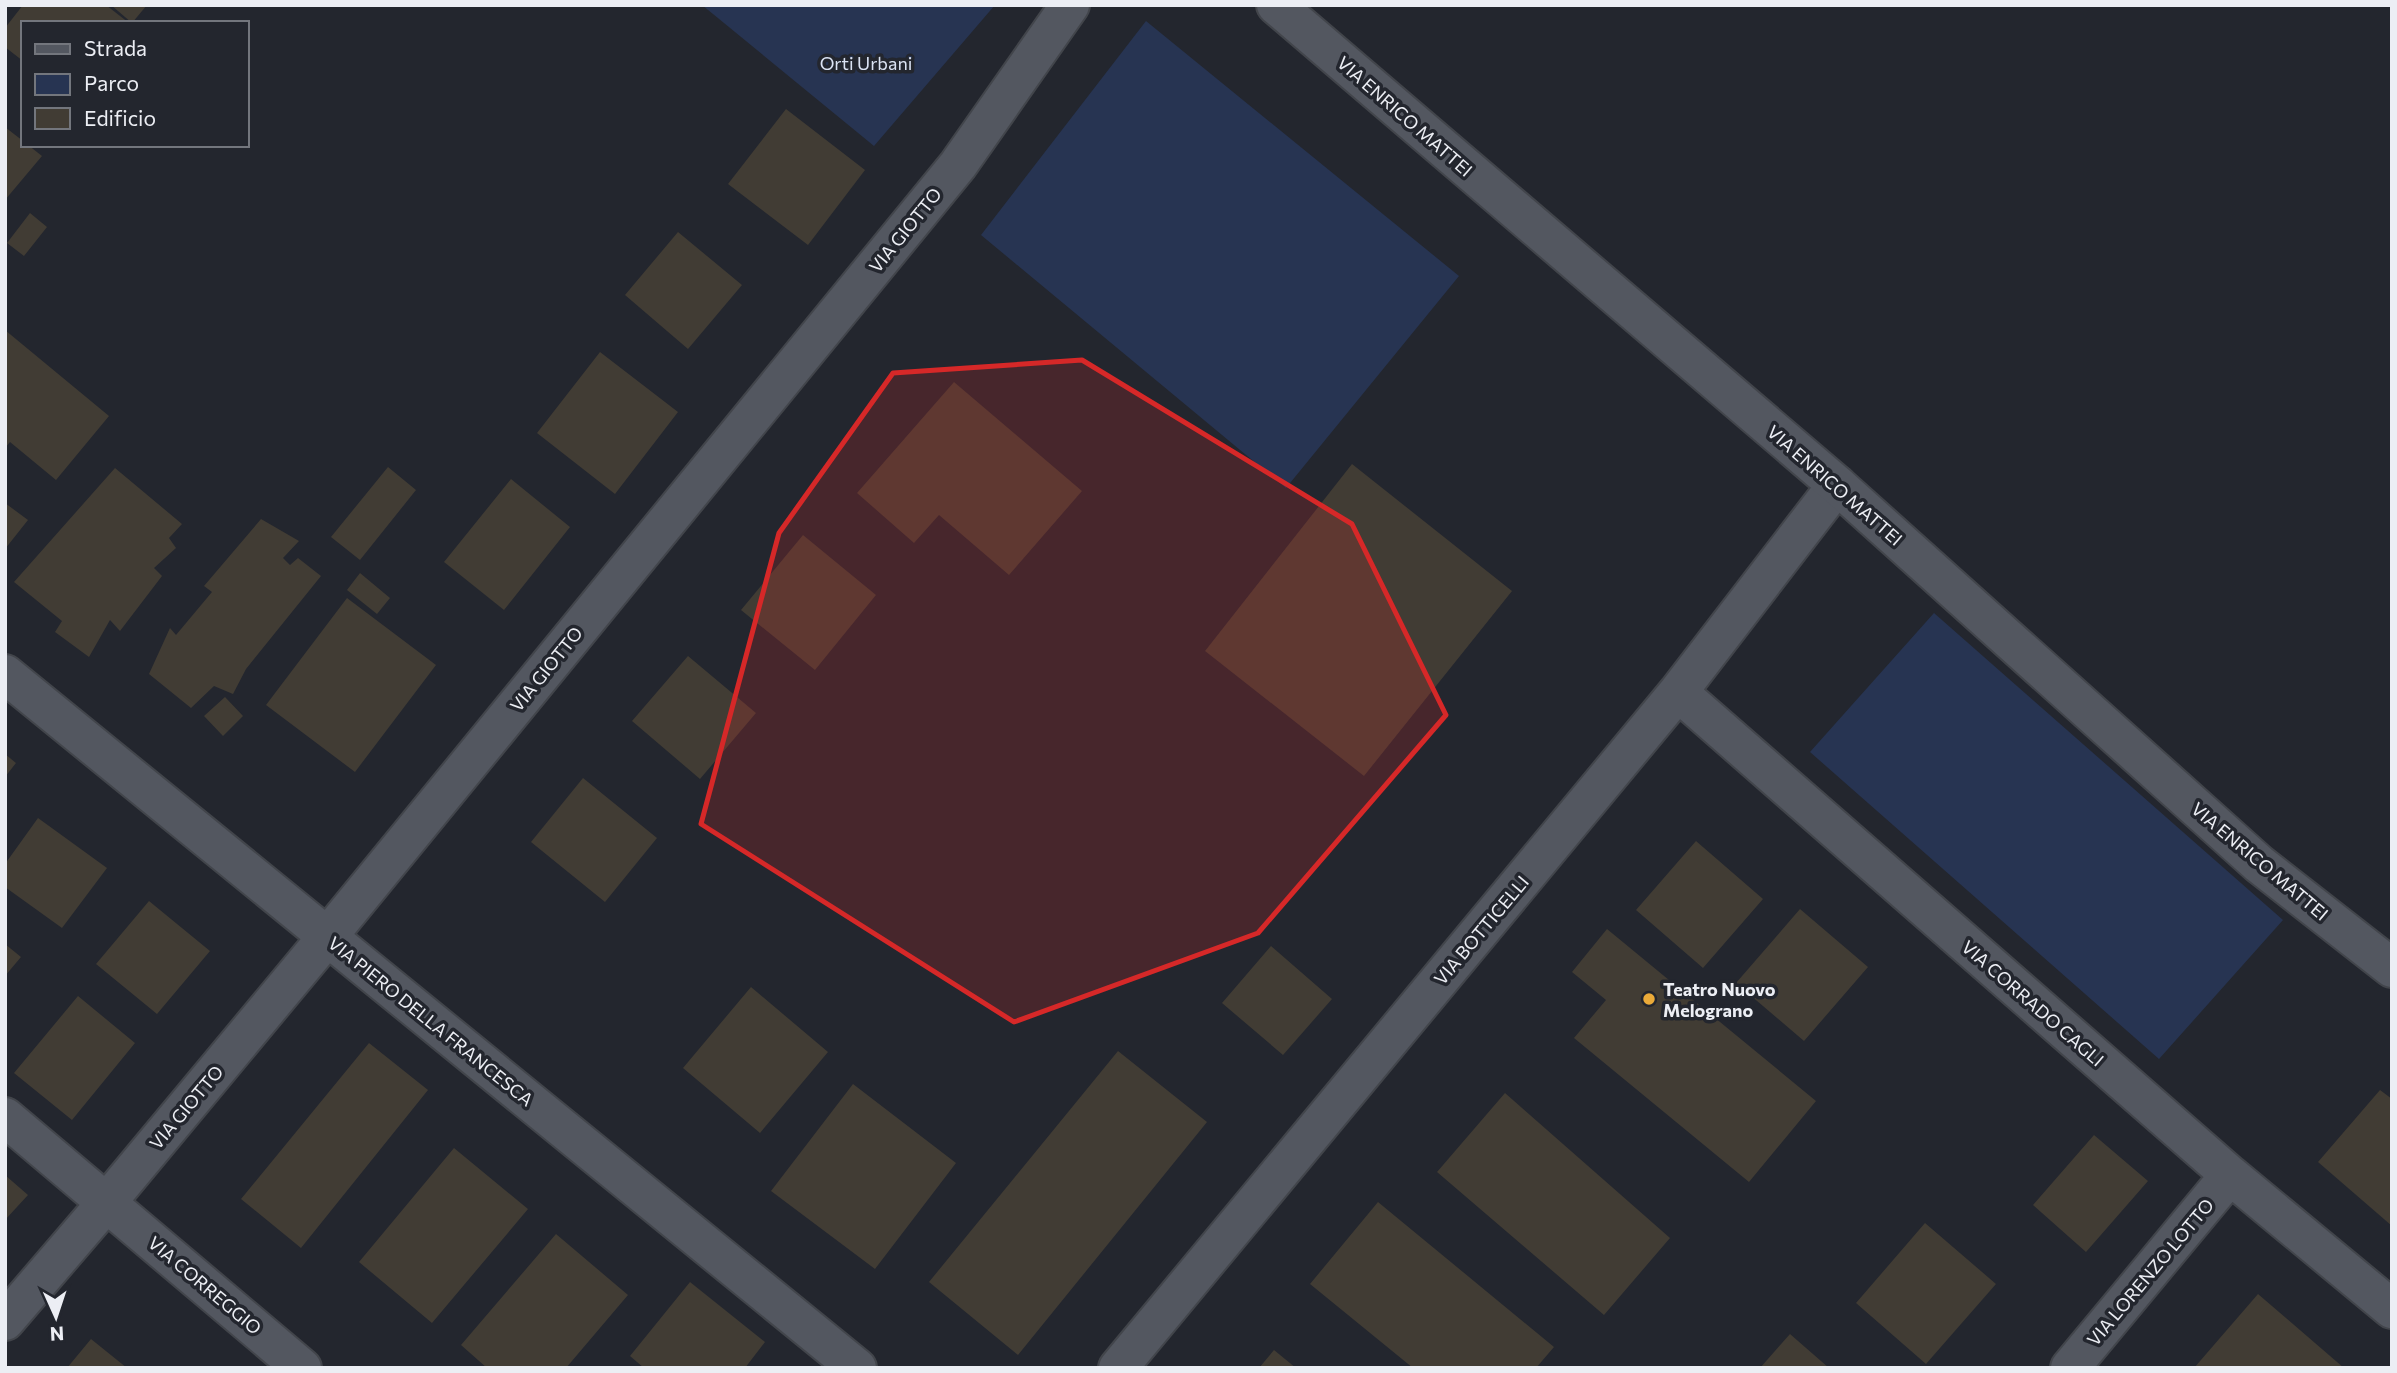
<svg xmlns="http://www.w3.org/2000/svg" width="2397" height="1373" font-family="Commissioner,sans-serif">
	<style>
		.green { fill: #273452 }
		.building { fill: #413c34 }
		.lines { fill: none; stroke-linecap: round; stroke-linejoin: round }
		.street-casing { stroke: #42454b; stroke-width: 42 }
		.secondary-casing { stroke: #42454b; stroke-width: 42 }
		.street { stroke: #535760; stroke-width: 38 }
		.secondary { stroke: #535760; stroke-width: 38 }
		.marked { fill: #d62828; fill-opacity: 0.2; stroke: #d62828; stroke-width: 5; stroke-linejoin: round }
		.poi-dot { fill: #eaaa39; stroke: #23262e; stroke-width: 2.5 }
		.labels { text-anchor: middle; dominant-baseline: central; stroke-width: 7; stroke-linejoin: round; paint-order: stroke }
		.park-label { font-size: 18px; fill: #dbe3f3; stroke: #23262e }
		.street-label { font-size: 18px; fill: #eceef4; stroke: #23262e }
		.poi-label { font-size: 18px; font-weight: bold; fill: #eceef4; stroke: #23262e; text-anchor: start }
	</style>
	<rect width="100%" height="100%" fill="#23262e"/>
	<path class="green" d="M 702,5 L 995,5 L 874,146 Z
		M 1146,21 L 1459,276 L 1286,488 L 981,235 Z
		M 1934,613 L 2283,920 L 2159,1059 L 1810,752 Z"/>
	<path class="building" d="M 23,5 L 106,5 L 129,23 L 23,23 L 23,61 L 5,47 L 5,28 Z
		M 111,5 L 147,5 L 132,23 Z
		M 786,109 L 865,170 L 808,245 L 728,184 Z
		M 5,127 L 23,141 L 23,145 L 28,145 L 42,156 L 5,200 Z
		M 30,213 L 47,227 L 24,256 L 7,243 Z
		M 678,232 L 742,285 L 688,349 L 625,295 Z
		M 5,330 L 109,416 L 56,480 L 10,442 L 5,448 Z
		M 600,352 L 678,412 L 615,494 L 537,433 Z
		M 954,382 L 1082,491 L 1009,575 L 939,515 L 914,543 L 857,493 Z
		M 1352,464 L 1512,591 L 1364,776 L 1205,651 Z
		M 388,467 L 416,490 L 360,560 L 331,537 Z
		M 115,468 L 182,524 L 169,538 L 176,548 L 154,568 L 162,576 L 120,631 L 110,620 L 89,657 L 55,632 L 62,621 L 14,582 Z
		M 511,479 L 570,527 L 504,610 L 444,562 Z
		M 5,503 L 28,520 L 5,549 Z
		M 261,519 L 299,541 L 283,558 L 290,565 L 298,558 L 321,576 L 246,669 L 233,694 L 214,686 L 191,708 L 149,674 L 170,628 L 176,635 L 212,592 L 204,586 Z
		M 803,535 L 876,595 L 815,670 L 741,610 Z
		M 360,573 L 390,598 L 377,614 L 347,590 Z
		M 347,598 L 436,665 L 355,772 L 266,705 Z
		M 688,656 L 756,713 L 700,779 L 632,721 Z
		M 225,697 L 243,716 L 223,736 L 204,716 Z
		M 5,754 L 16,763 L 5,777 Z
		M 583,778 L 657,838 L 605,902 L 531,842 Z
		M 38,818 L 107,868 L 62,928 L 5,887 L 5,864 Z
		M 1696,841 L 1763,899 L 1703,968 L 1636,910 Z
		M 149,901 L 210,951 L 157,1014 L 96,964 Z
		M 1800,909 L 1868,967 L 1804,1041 L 1736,983 Z
		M 1607,929 L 1816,1101 L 1749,1182 L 1574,1038 L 1606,1000 L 1572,972 Z
		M 5,944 L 21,957 L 5,976 Z
		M 1271,946 L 1332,999 L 1283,1055 L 1222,1003 Z
		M 751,987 L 828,1052 L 760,1133 L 683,1068 Z
		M 78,996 L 135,1043 L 72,1120 L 14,1073 Z
		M 369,1043 L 428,1090 L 301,1248 L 241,1199 Z
		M 1118,1051 L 1207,1122 L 1018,1355 L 929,1282 Z
		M 853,1084 L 956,1163 L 875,1269 L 771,1191 Z
		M 2380,1090 L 2392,1099 L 2392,1226 L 2318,1162 Z
		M 1505,1093 L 1670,1238 L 1604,1315 L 1437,1172 Z
		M 2094,1135 L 2148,1181 L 2086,1252 L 2033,1205 Z
		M 454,1148 L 528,1209 L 432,1323 L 359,1262 Z
		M 5,1175 L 28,1195 L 5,1220 Z
		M 1378,1202 L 1554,1347 L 1536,1368 L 1413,1368 L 1310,1284 Z
		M 1925,1223 L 1996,1284 L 1926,1364 L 1856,1303 Z
		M 556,1234 L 628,1295 L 566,1368 L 487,1368 L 461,1345 Z
		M 690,1282 L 765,1342 L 745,1368 L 644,1368 L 630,1356 Z
		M 2258,1294 L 2344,1368 L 2194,1368 Z
		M 1790,1334 L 1829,1368 L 1760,1368 Z
		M 91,1339 L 127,1368 L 67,1368 Z
		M 1274,1350 L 1296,1368 L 1259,1368 Z"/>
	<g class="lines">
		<g class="street-casing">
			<path id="street" d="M 5,674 L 857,1368
				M 1678,692 L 2230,1175 L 2392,1309
				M 5,1117 L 302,1368
				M 5,1321 L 107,1202 L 328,936 L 958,165 L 1070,5
				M 1118,1368 L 1678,692 L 1837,485
				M 2070,1368 L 2230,1175"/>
		</g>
		<g class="secondary-casing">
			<path id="secondary" d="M 1276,5 L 1837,485 L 2259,864 L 2392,968"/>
		</g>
		<use href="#street" class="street"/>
		<use href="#secondary" class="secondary"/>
	</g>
	<path class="marked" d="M 1082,360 L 1352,524 L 1446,715 L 1258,933 L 1014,1022 L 701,824 L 779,533 L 893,373 Z"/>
	<circle class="poi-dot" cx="1649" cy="999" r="7"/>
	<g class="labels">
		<g class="park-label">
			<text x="866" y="63">Orti Urbani</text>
		</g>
		<g class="street-label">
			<text transform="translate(1405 116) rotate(41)">VIA ENRICO MATTEI</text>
			<text transform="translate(905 230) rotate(-51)">VIA GIOTTO</text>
			<text transform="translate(1835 485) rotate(41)">VIA ENRICO MATTEI</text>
			<text transform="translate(546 669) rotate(-51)">VIA GIOTTO</text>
			<text transform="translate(2260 861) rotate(40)">VIA ENRICO MATTEI</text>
			<text transform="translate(1481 930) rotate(-50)">VIA BOTTICELLI</text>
			<text transform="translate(2033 1003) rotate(41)">VIA CORRADO CAGLI</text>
			<text transform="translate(431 1021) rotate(39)">VIA PIERO DELLA FRANCESCA</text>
			<text transform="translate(186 1107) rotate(-50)">VIA GIOTTO</text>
			<text transform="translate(2150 1272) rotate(-50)">VIA LORENZO LOTTO</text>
			<text transform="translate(205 1285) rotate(40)">VIA CORREGGIO</text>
		</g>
		<g class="poi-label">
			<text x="1663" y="989">Teatro Nuovo<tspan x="1663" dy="21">Melograno</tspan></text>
		</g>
	</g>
	<rect width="2397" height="1373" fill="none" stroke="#eceef4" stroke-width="14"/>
	<rect x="21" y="21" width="228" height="126" fill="#23262e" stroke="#73767d" stroke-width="2"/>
	<rect x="35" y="44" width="35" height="10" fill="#535760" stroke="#73767d" stroke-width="2"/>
	<text x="84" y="56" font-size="21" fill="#eceef4">Strada</text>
	<rect x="35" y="74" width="35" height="21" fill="#273452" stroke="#73767d" stroke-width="2"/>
	<text x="84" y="91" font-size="21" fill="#eceef4">Parco</text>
	<rect x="35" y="108" width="35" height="21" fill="#413c34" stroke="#73767d" stroke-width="2"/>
	<text x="84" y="126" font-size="21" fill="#eceef4">Edificio</text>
	<g transform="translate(56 1317) rotate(177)" stroke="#23262e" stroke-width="5" paint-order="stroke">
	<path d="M0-5L12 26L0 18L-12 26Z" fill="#eceef4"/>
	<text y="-10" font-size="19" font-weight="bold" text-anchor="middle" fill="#eceef4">N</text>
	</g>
</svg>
